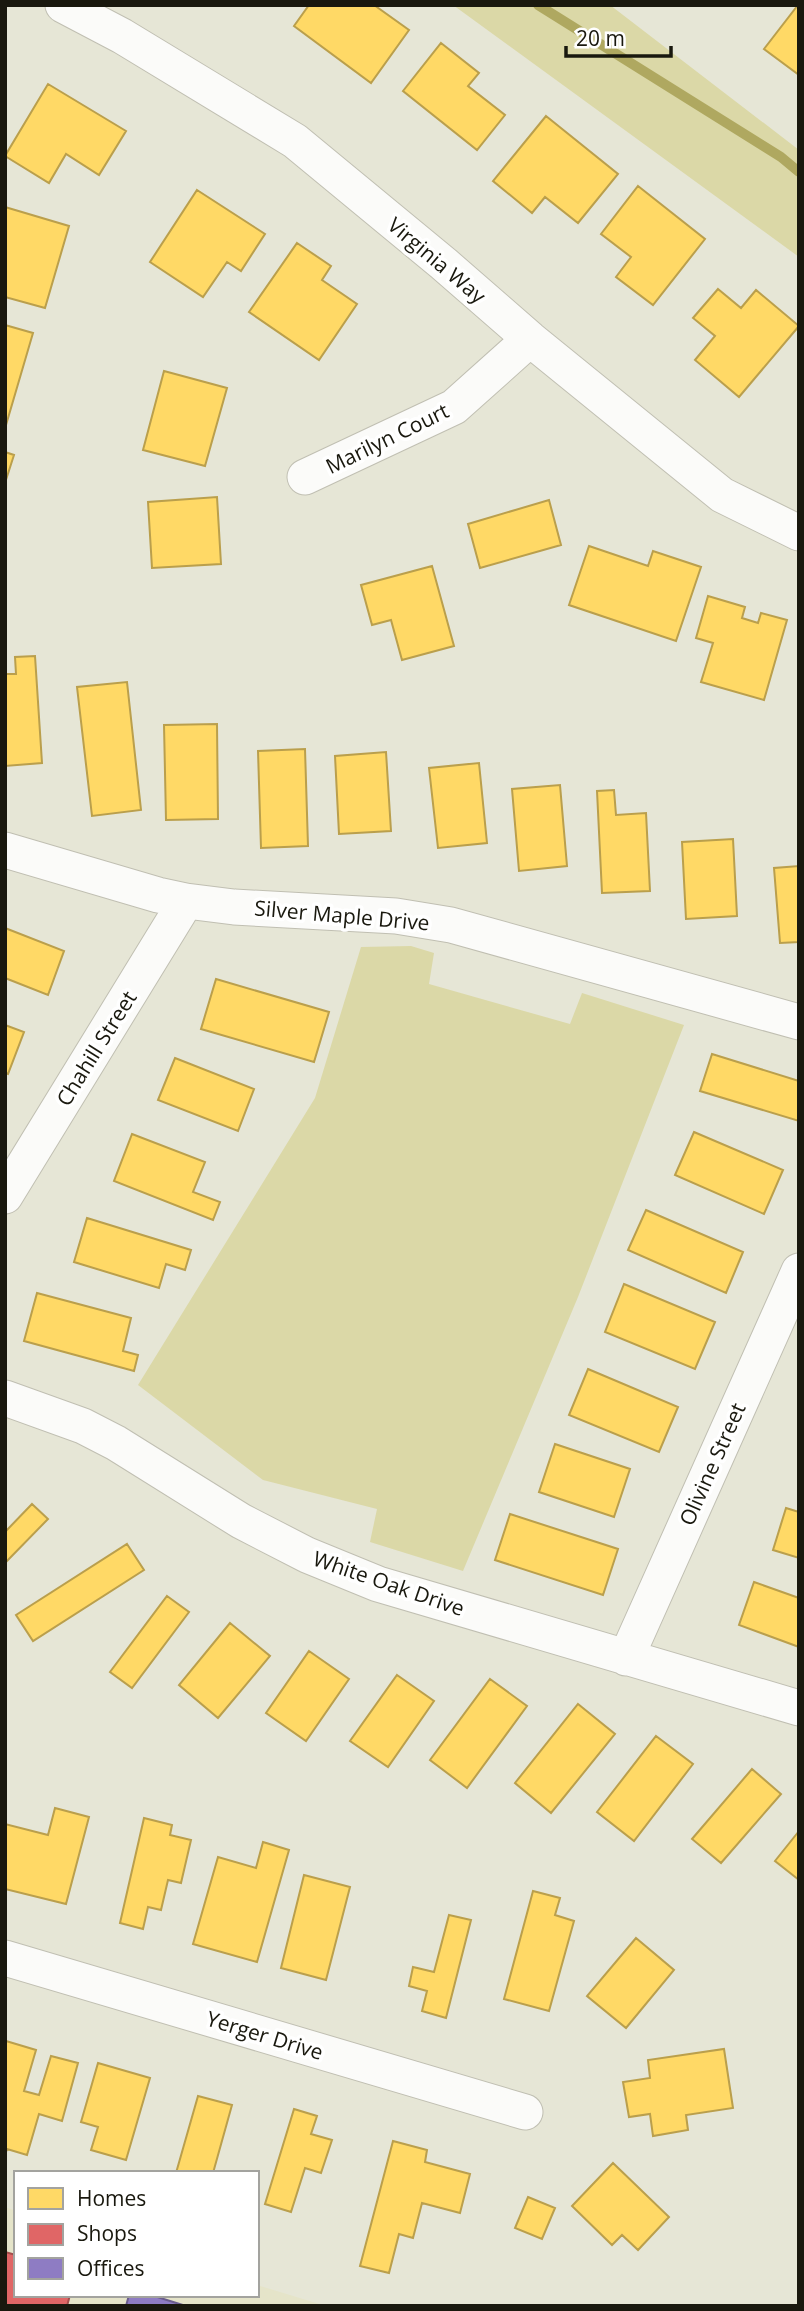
<svg xmlns="http://www.w3.org/2000/svg" width="804" height="2311" font-family="'Open Sans',sans-serif">
	<style>
		.built { fill: #e5e4c9 }
		.green { fill: #dbd8a7 }
		.homes { fill: #ffd966; stroke: #ba9f4c; stroke-width: 2 }
		.shops { fill: #e06666; stroke: #a44f4c; stroke-width: 2 }
		.offices { fill: #8e7cc3; stroke: #6b5e8d; stroke-width: 2 }
		.lines { fill: none; stroke-linecap: round; stroke-linejoin: round }
		.stream { stroke: #afa860; stroke-width: 10 }
		.minor-casing { stroke: #c0bfb2; stroke-width: 37 }
		.minor { stroke: #fbfbf9; stroke-width: 35 }
		.labels { text-anchor: middle; dominant-baseline: central; stroke-width: 7; stroke-linejoin: round; paint-order: stroke }
		.street-label { font-size: 21px; fill: #19180e; stroke: #fff }
	</style>
	<rect width="100%" height="100%" fill="#e6e6d6"/>
	<path class="built" d="M 5,2207 L 16,2211 L 16,2295 L 257,2295 L 257,2285 L 326,2306 L 5,2306 Z"/>
	<path class="green" d="M 453,5 L 610,5 L 799,150 L 799,257 Z
		M 411,946 L 434,953 L 429,984 L 570,1024 L 582,993 L 684,1025 L 578,1297 L 463,1571 L 370,1542 L 377,1509 L 263,1480 L 138,1385 L 315,1098 L 361,947 Z"/>
	<path class="homes" d="M 309,5 L 374,5 L 409,30 L 371,83 L 294,26 Z
		M 798,5 L 799,5 L 799,75 L 764,49 Z
		M 441,43 L 479,73 L 468,86 L 505,115 L 477,150 L 403,91 Z
		M 48,84 L 126,131 L 99,175 L 66,154 L 49,183 L 5,156 Z
		M 546,116 L 618,174 L 578,223 L 545,197 L 532,213 L 493,181 Z
		M 638,186 L 705,239 L 653,305 L 616,277 L 631,257 L 601,234 Z
		M 197,190 L 265,234 L 241,271 L 227,262 L 203,297 L 150,262 Z
		M 5,207 L 69,226 L 45,308 L 5,297 Z
		M 297,243 L 331,266 L 322,280 L 357,304 L 319,360 L 249,312 Z
		M 718,289 L 741,308 L 756,290 L 799,326 L 739,397 L 695,360 L 715,336 L 693,318 Z
		M 5,325 L 33,333 L 6,425 L 5,425 Z
		M 164,371 L 227,388 L 205,466 L 143,450 Z
		M 5,452 L 14,455 L 5,483 Z
		M 217,497 L 221,564 L 152,568 L 148,502 Z
		M 549,500 L 561,545 L 480,568 L 468,524 Z
		M 589,546 L 648,566 L 653,551 L 701,567 L 676,641 L 569,605 Z
		M 432,566 L 454,646 L 402,660 L 391,620 L 372,625 L 361,585 Z
		M 708,596 L 745,607 L 742,618 L 758,623 L 761,613 L 787,620 L 764,700 L 701,682 L 713,643 L 696,638 Z
		M 35,656 L 42,763 L 5,766 L 5,674 L 16,674 L 15,657 Z
		M 127,682 L 141,810 L 92,816 L 77,687 Z
		M 217,724 L 218,819 L 166,820 L 164,725 Z
		M 305,749 L 308,846 L 261,848 L 258,751 Z
		M 386,752 L 391,831 L 339,834 L 335,756 Z
		M 479,763 L 487,843 L 438,848 L 429,768 Z
		M 560,785 L 567,866 L 519,871 L 512,789 Z
		M 614,790 L 616,815 L 646,813 L 650,891 L 602,893 L 597,791 Z
		M 733,839 L 737,916 L 686,919 L 682,842 Z
		M 799,866 L 799,942 L 780,943 L 774,868 Z
		M 5,928 L 64,951 L 48,995 L 5,978 Z
		M 216,979 L 329,1012 L 314,1062 L 201,1029 Z
		M 5,1025 L 24,1032 L 8,1074 L 5,1073 Z
		M 712,1054 L 799,1081 L 799,1121 L 700,1091 Z
		M 175,1058 L 254,1089 L 238,1131 L 158,1100 Z
		M 694,1132 L 783,1170 L 764,1214 L 675,1175 Z
		M 132,1134 L 205,1162 L 193,1192 L 220,1202 L 213,1220 L 114,1181 Z
		M 646,1210 L 743,1252 L 726,1293 L 628,1250 Z
		M 87,1218 L 191,1250 L 185,1270 L 166,1264 L 159,1288 L 74,1262 Z
		M 624,1284 L 715,1322 L 695,1369 L 605,1332 Z
		M 37,1293 L 131,1318 L 123,1351 L 138,1355 L 134,1371 L 24,1341 Z
		M 588,1369 L 678,1407 L 659,1452 L 569,1415 Z
		M 555,1444 L 630,1469 L 614,1517 L 539,1492 Z
		M 32,1504 L 48,1519 L 5,1563 L 5,1532 Z
		M 786,1508 L 799,1512 L 799,1558 L 773,1550 Z
		M 510,1514 L 618,1549 L 603,1595 L 495,1560 Z
		M 127,1544 L 144,1570 L 33,1641 L 16,1615 Z
		M 754,1582 L 799,1598 L 799,1647 L 739,1625 Z
		M 167,1596 L 189,1612 L 132,1688 L 110,1672 Z
		M 230,1623 L 270,1656 L 218,1718 L 179,1685 Z
		M 309,1651 L 349,1679 L 306,1741 L 266,1713 Z
		M 397,1675 L 434,1701 L 388,1767 L 350,1741 Z
		M 490,1679 L 527,1706 L 467,1788 L 430,1760 Z
		M 578,1704 L 615,1734 L 551,1813 L 515,1783 Z
		M 656,1736 L 693,1764 L 634,1841 L 597,1812 Z
		M 752,1769 L 781,1794 L 721,1863 L 692,1839 Z
		M 55,1808 L 89,1817 L 66,1904 L 5,1889 L 5,1824 L 48,1835 Z
		M 144,1818 L 172,1825 L 170,1835 L 191,1840 L 181,1883 L 168,1880 L 161,1910 L 148,1907 L 143,1929 L 120,1923 Z
		M 799,1831 L 799,1880 L 775,1861 Z
		M 263,1842 L 289,1850 L 257,1962 L 193,1944 L 218,1857 L 256,1868 Z
		M 304,1875 L 350,1887 L 326,1980 L 281,1968 Z
		M 533,1891 L 560,1898 L 555,1915 L 574,1921 L 549,2011 L 504,1999 Z
		M 449,1915 L 471,1920 L 446,2018 L 422,2011 L 427,1991 L 409,1986 L 413,1967 L 434,1972 Z
		M 636,1938 L 674,1970 L 626,2028 L 587,1996 Z
		M 6,2041 L 36,2050 L 24,2091 L 39,2095 L 51,2056 L 78,2063 L 62,2121 L 39,2114 L 27,2155 L 7,2149 L 5,2155 Z
		M 724,2049 L 733,2108 L 686,2115 L 688,2130 L 653,2136 L 650,2114 L 629,2117 L 623,2082 L 650,2078 L 648,2060 Z
		M 98,2063 L 150,2078 L 126,2160 L 91,2150 L 98,2127 L 81,2122 Z
		M 198,2096 L 232,2105 L 213,2173 L 176,2173 Z
		M 294,2109 L 317,2116 L 311,2134 L 332,2140 L 321,2173 L 305,2168 L 291,2212 L 265,2204 Z
		M 393,2141 L 427,2150 L 425,2162 L 470,2174 L 460,2213 L 422,2203 L 413,2238 L 399,2234 L 389,2273 L 360,2266 Z
		M 613,2163 L 669,2217 L 638,2250 L 622,2235 L 612,2245 L 572,2206 Z
		M 528,2197 L 555,2208 L 542,2239 L 515,2228 Z"/>
	<path class="shops" d="M 5,2252 L 16,2255 L 16,2295 L 70,2295 L 67,2306 L 5,2306 Z"/>
	<path class="offices" d="M 129,2295 L 151,2295 L 186,2306 L 126,2306 Z"/>
	<g class="lines">
		<path class="stream" d="M 538,5 L 781,157 L 799,172"/>
		<g class="minor-casing">
			<path id="minor" d="M 63,5 L 122,36 L 295,141 L 444,264 L 530,339 L 722,495 L 799,533
				M 305,477 L 454,407 L 530,339
				M 5,850 L 158,895 L 186,901 L 234,907 L 396,916 L 451,925 L 799,1022
				M 5,1196 L 186,901
				M 5,1398 L 83,1426 L 116,1443 L 241,1521 L 307,1555 L 378,1584 L 799,1708
				M 626,1658 L 799,1271
				M 5,1958 L 525,2112"/>
		</g>
		<use href="#minor" class="minor"/>
	</g>
	<g class="labels">
		<g class="street-label">
			<text transform="translate(437 260) rotate(40)">Virginia Way</text>
			<text transform="translate(387 438) rotate(-26)">Marilyn Court</text>
			<text transform="translate(342 915) rotate(5)">Silver Maple Drive</text>
			<text transform="translate(96 1048) rotate(-58)">Chahill Street</text>
			<text transform="translate(712 1464) rotate(-66)">Olivine Street</text>
			<text transform="translate(389 1583) rotate(19)">White Oak Drive</text>
			<text transform="translate(265 2035) rotate(17)">Yerger Drive</text>
		</g>
	</g>
	<rect width="804" height="2311" fill="none" stroke="#19180e" stroke-width="14"/>
	<rect x="14" y="2171" width="245" height="126" fill="#ffffff" stroke="#a3a39f" stroke-width="2"/>
	<rect x="28" y="2188" width="35" height="21" fill="#ffd966" stroke="#a3a39f" stroke-width="2"/>
	<text x="77" y="2206" font-size="21" fill="#19180e">Homes</text>
	<rect x="28" y="2224" width="35" height="21" fill="#e06666" stroke="#a3a39f" stroke-width="2"/>
	<text x="77" y="2241" font-size="21" fill="#19180e">Shops</text>
	<rect x="28" y="2258" width="35" height="21" fill="#8e7cc3" stroke="#a3a39f" stroke-width="2"/>
	<text x="77" y="2276" font-size="21" fill="#19180e">Offices</text>
	<path d="M566 46v10h105v-10" fill="none" stroke="#19180e" stroke-width="3.5"/>
	<text x="576" y="46" font-size="21" fill="#19180e" stroke="#ffffff" stroke-width="5" paint-order="stroke">20 m</text>
</svg>
